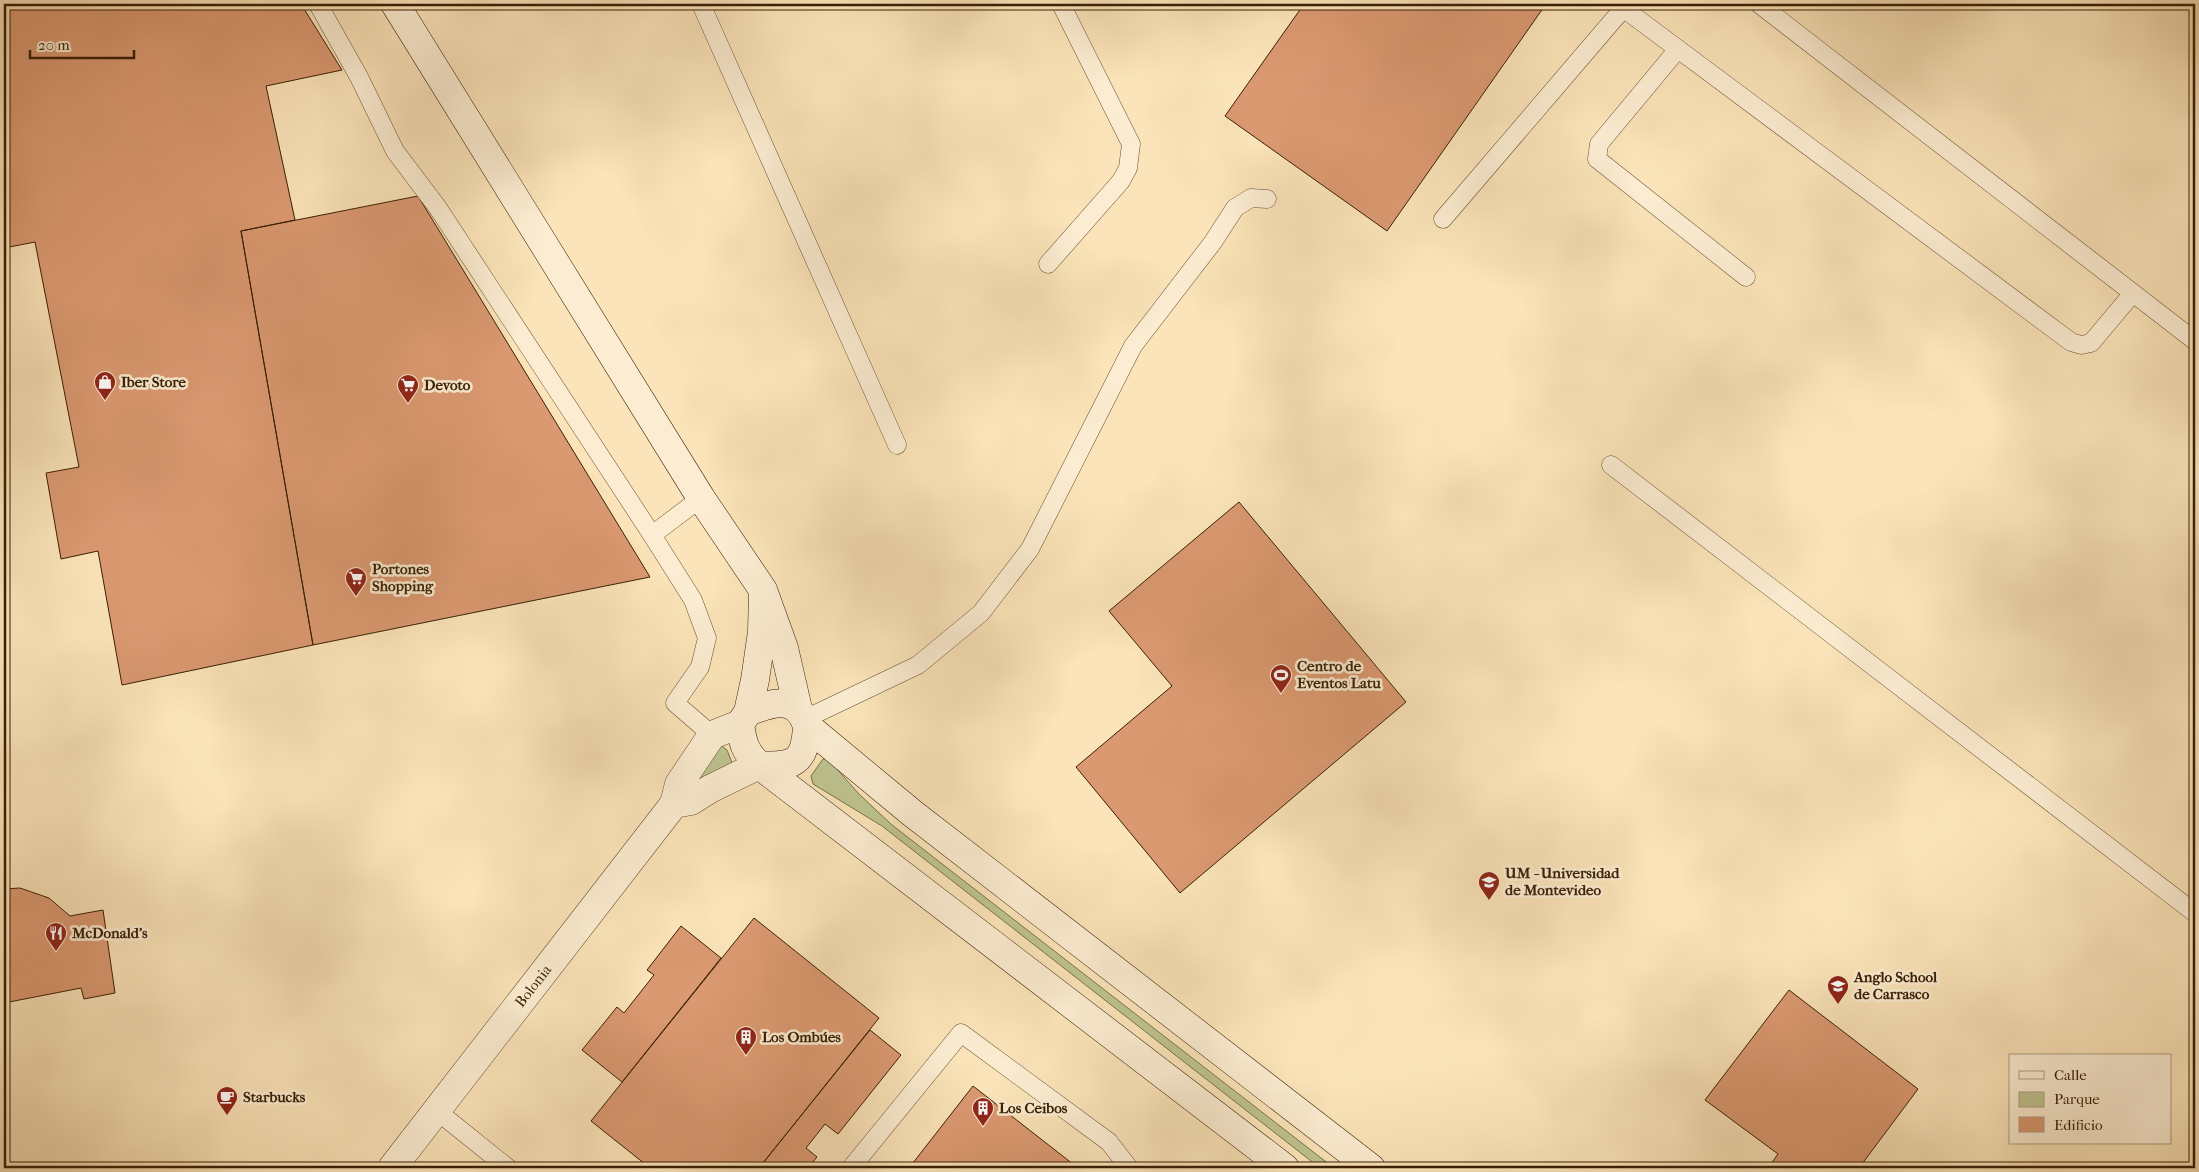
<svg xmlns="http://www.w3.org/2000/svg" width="2199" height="1172" font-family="'IM FELL French Canon',serif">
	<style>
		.green { fill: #bec490; stroke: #7c724a }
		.building { fill: #db9971; stroke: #391f05 }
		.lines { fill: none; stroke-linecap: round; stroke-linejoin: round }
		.lane-casing { stroke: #6a5032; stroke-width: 19 }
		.street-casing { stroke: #6a5032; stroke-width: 29 }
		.secondary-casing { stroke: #391f05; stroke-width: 29 }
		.lane { stroke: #fcedd2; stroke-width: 18 }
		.street { stroke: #fcedd2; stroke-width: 28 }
		.secondary { stroke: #fcedd2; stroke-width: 28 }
		.labels { text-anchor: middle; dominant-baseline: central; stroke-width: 5; stroke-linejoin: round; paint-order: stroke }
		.poi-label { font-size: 15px; font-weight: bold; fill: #391f05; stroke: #fcedd2; text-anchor: start }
		.street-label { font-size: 15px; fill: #391f05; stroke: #fcedd2 }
	</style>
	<rect width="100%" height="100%" fill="#fbe4b9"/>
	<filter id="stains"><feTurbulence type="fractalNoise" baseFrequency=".004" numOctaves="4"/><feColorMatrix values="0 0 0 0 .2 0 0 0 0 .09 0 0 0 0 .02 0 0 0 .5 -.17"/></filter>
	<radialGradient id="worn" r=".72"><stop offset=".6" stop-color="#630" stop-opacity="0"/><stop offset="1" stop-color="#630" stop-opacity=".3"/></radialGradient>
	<path class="green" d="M 722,746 L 727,750 L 733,765 L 692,786 L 719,747 Z
		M 823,759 L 828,759 L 859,794 L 892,825 L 1334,1168 L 1320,1168 L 882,826 L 813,784 L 811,776 Z"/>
	<path class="building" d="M 4,4 L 301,4 L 342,70 L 266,86 L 295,220 L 241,231 L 313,645 L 122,685 L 98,551 L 61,559 L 46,473 L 79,467 L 35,242 L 4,248 Z
		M 1304,4 L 1546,4 L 1387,231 L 1225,116 Z
		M 418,196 L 650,577 L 313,645 L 241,231 Z
		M 1239,502 L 1406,702 L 1180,893 L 1076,767 L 1172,686 L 1109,611 Z
		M 20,888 L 49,898 L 70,916 L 103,910 L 115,993 L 84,999 L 81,988 L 4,1003 L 4,889 Z
		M 754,918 L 879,1018 L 759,1168 L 650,1168 L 591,1121 Z
		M 681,926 L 721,958 L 622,1082 L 582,1050 L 617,1007 L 624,1013 L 654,975 L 647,970 Z
		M 1789,990 L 1918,1089 L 1859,1168 L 1768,1168 L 1778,1154 L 1705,1100 Z
		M 870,1030 L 901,1055 L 838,1134 L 825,1124 L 806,1148 L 817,1157 L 808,1168 L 759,1168 Z
		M 973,1086 L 1078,1168 L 909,1168 Z"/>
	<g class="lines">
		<g class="lane-casing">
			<path id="lane" d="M 318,4 L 359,77 L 395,151 L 438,208 L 652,535 L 693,600 L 707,638 L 700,667 L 675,703 L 712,735
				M 701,4 L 897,445
				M 1759,4 L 2195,341
				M 1623,8 L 2071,342 L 2081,345 L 2091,343 L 2133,293
				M 1678,49 L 1599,144 L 1597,159 L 1746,277
				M 1443,219 L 1627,4
				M 1048,264 L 1121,181 L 1128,168 L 1131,144 L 1061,4
				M 1611,465 L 2195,913
				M 652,535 L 701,498
				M 805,719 L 918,665 L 981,613 L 1030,549 L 1133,346 L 1213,242 L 1235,208 L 1251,198 L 1267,199
				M 437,1111 L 508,1168
				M 851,1168 L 961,1033 L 1109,1142 L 1129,1168"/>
		</g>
		<g class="street-casing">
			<path id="street" d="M 674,804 L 691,801 L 710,789 L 759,765
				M 392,1168 L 674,804 L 679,784 L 712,735 L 740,724"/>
		</g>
		<g class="secondary-casing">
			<path id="secondary" d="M 395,4 L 701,498 L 763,590 L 784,648 L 798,709
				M 763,590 L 762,632 L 755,680 L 748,712 L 740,724 C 743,744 745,752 759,765 L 1285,1168
				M 748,712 C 773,702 796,694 807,726 L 912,813 L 1371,1168
				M 759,765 C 793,767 805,764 807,726"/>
		</g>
		<use href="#lane" class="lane"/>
		<use href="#street" class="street"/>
		<use href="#secondary" class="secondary"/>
	</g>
	<defs>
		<g id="shop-pin" transform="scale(1.125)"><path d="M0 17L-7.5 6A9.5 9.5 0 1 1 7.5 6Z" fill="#8f2418" stroke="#fcedd2"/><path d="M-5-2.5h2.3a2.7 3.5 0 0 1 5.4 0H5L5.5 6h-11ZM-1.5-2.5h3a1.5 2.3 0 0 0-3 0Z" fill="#fff"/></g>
		<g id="supermarket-pin" transform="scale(1.125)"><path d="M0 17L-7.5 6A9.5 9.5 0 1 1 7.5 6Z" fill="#8f2418" stroke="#fcedd2"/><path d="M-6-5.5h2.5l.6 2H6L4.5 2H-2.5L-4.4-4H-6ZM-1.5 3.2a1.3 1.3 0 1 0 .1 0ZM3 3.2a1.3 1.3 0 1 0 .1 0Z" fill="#fff"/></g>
		<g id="stadium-pin" transform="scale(1.125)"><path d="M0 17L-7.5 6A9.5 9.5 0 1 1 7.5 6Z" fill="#8f2418" stroke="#fcedd2"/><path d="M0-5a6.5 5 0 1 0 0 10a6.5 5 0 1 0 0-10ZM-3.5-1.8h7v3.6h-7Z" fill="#fff"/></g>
		<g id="university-pin" transform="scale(1.125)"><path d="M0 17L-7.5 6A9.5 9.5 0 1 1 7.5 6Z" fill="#8f2418" stroke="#fcedd2"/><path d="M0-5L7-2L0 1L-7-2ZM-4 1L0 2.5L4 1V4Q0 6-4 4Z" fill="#fff"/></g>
		<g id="restaurant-pin" transform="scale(1.125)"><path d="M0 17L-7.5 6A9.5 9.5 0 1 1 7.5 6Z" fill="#8f2418" stroke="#fcedd2"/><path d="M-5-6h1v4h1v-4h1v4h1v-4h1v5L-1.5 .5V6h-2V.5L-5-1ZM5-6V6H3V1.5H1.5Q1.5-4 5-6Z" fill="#fff"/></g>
		<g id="school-pin" transform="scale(1.125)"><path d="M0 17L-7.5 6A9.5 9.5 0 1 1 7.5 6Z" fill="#8f2418" stroke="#fcedd2"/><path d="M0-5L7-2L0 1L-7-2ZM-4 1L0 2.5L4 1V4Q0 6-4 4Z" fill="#fff"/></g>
		<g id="building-pin" transform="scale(1.125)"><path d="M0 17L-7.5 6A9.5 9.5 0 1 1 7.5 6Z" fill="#8f2418" stroke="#fcedd2"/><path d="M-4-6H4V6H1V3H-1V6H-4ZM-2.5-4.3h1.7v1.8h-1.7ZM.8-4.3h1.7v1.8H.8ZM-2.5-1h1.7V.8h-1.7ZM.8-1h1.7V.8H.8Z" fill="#fff"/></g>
		<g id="cafe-pin" transform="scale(1.125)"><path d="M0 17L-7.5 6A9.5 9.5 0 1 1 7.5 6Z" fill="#8f2418" stroke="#fcedd2"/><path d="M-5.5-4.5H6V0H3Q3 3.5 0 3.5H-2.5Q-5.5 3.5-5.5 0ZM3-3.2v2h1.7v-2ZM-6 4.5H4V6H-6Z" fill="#fff"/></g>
	</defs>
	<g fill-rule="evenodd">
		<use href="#shop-pin" x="105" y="382"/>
		<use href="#supermarket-pin" x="408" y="385"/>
		<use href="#supermarket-pin" x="356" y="578"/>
		<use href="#stadium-pin" x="1281" y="675"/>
		<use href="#university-pin" x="1489" y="882"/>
		<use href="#restaurant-pin" x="56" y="933"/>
		<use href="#school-pin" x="1838" y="986"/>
		<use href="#building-pin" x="746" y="1037"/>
		<use href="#cafe-pin" x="227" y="1097"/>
		<use href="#building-pin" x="983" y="1108"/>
	</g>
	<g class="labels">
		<g class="poi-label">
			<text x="121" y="382">Iber Store</text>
			<text x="424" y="385">Devoto</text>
			<text x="372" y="569">Portones<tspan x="372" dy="17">Shopping</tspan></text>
			<text x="1297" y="666">Centro de<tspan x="1297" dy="17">Eventos Latu</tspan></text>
			<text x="1505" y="873">UM - Universidad<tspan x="1505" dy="17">de Montevideo</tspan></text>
			<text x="72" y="933">McDonald's</text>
			<text x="1854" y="977">Anglo School<tspan x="1854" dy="17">de Carrasco</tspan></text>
			<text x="762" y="1037">Los Ombúes</text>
			<text x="243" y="1097">Starbucks</text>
			<text x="999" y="1108">Los Ceibos</text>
		</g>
		<g class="street-label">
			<text transform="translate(533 986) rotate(-52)">Bolonia</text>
		</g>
	</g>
	<rect width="2199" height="1172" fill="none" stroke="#fbe4b9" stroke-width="20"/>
	<rect x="5" y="5" width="2189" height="1162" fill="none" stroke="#391f05" stroke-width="2.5"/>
	<rect x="10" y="10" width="2179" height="1152" fill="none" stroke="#391f05"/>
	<rect x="2009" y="1054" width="162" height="90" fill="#fcedd2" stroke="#ae9b80"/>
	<rect x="2019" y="1071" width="25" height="8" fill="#fcedd2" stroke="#ae9b80"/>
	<text x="2054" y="1080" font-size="15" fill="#391f05">Calle</text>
	<rect x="2019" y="1092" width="25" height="15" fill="#bec490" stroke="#ae9b80"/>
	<text x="2054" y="1104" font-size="15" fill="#391f05">Parque</text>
	<rect x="2019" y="1117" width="25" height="15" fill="#db9971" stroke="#ae9b80"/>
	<text x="2054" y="1130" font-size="15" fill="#391f05">Edificio</text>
	<path d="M30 50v8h104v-8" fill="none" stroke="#391f05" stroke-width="2.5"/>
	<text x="38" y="50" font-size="15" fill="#391f05" stroke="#fcedd2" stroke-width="4" paint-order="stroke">20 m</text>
	<rect width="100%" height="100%" filter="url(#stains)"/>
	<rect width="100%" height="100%" fill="url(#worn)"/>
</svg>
